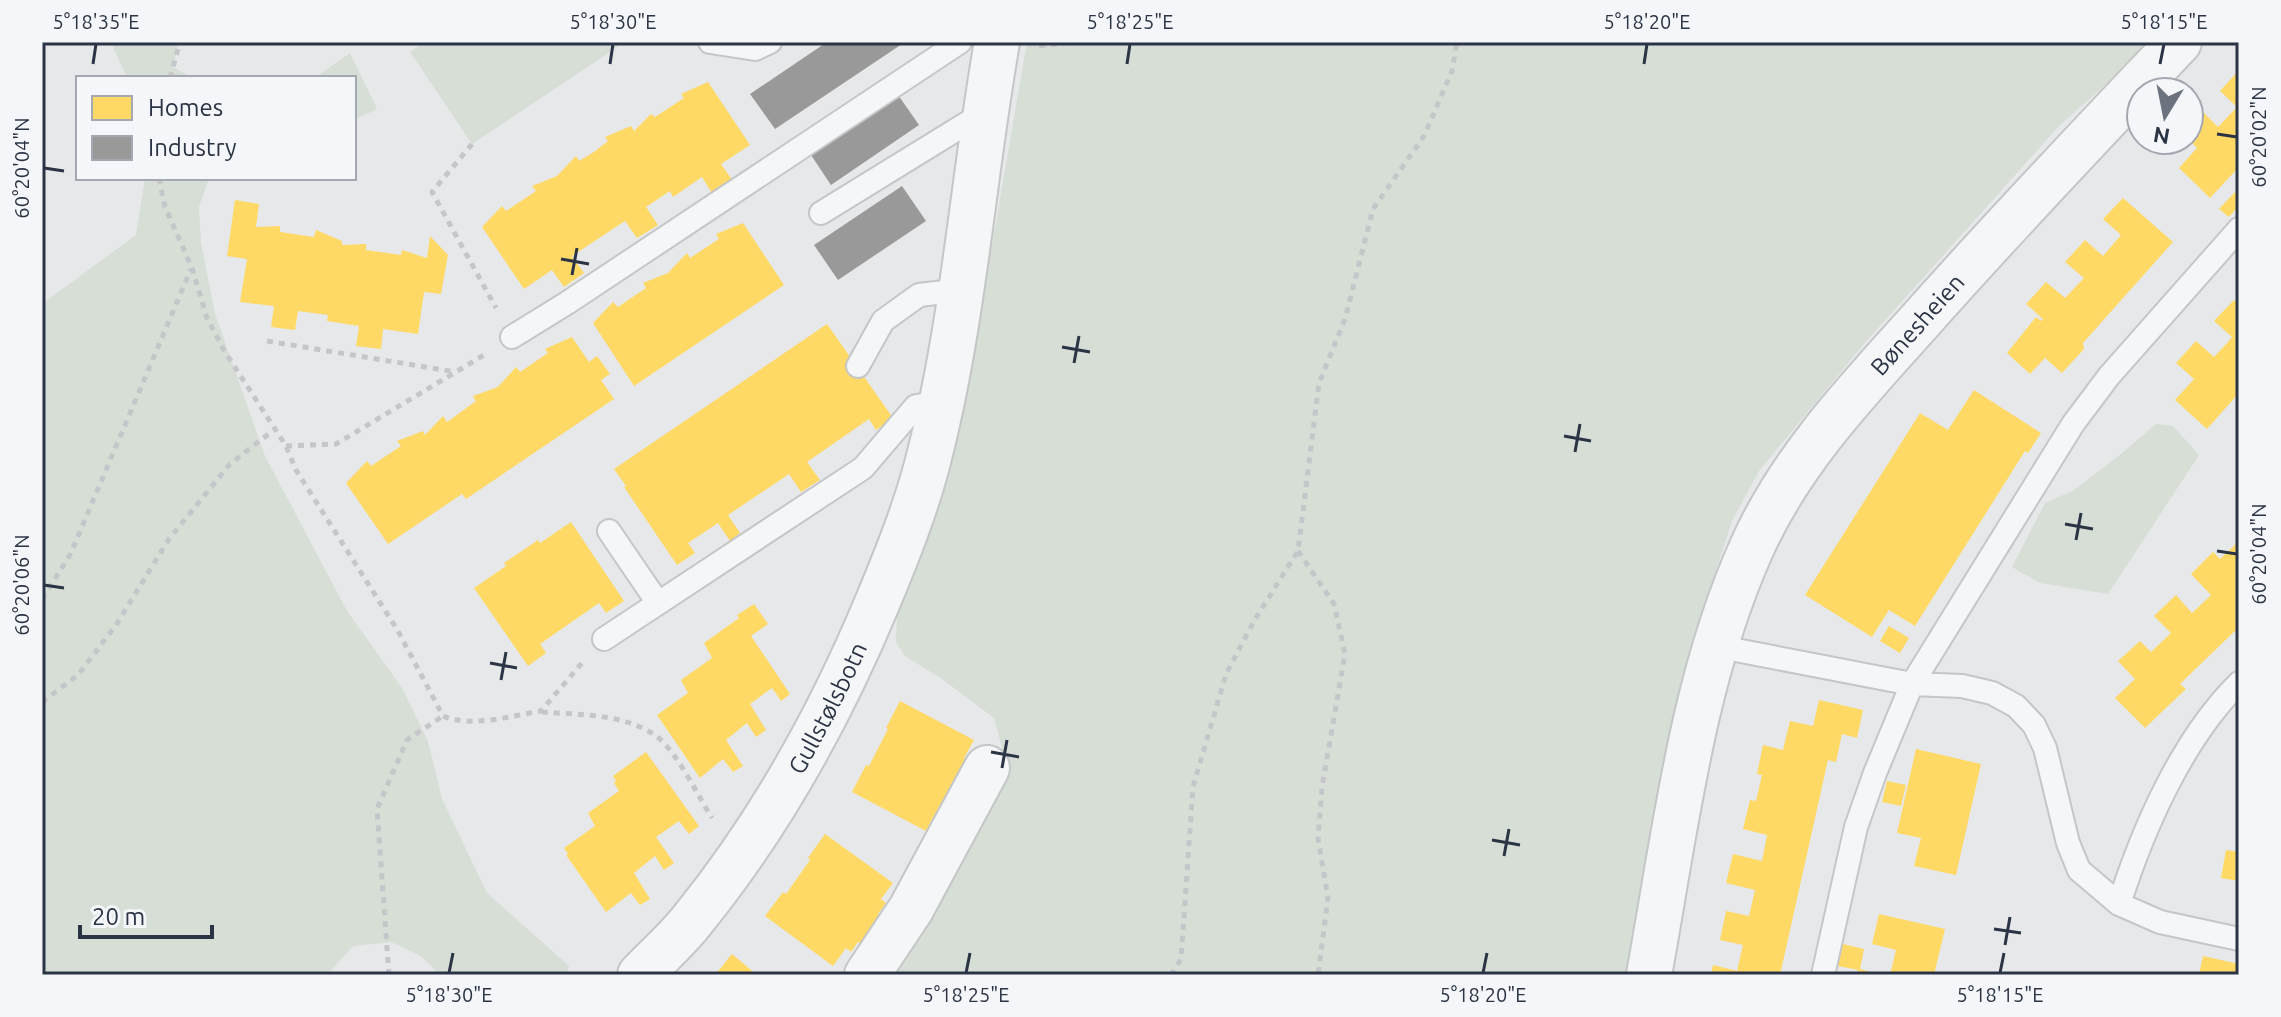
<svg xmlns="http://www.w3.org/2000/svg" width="2281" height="1017" font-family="Ubuntu,sans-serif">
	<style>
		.green { fill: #d6ded6 }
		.homes { fill: #ffd966 }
		.industry { fill: #999 }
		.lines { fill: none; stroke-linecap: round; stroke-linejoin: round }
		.lane-casing { stroke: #c4c6c8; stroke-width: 26 }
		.street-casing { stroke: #c4c6c8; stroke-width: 48 }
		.path { stroke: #c5c6ca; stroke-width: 5; stroke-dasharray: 6 6; stroke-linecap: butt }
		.lane { stroke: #f5f6f7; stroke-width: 22 }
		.street { stroke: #f5f6f7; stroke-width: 44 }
		.ticks { fill: none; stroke: #2b3445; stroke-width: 3 }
		.labels { text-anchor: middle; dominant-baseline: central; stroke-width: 8; stroke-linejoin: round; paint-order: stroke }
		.street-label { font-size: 24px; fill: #2b3445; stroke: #f4f6f9 }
		.neatline { fill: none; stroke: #2b3445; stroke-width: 3 }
		.ticks-label { font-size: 20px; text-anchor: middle; fill: #2b3445 }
	</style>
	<rect width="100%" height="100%" fill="#e6e8ea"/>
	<path class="green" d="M 111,42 L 179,42 L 173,67 L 192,78 L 127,78 Z
		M 425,42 L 625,42 L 472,144 L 410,52 Z
		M 1027,42 L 2154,42 L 2059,126 L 1862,346 L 1759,471 L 1732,521 L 1681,680 L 1628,975 L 892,975 L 1005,758 L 994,718 L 942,679 L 905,656 L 896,642 L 897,613 L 913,569 L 964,387 L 995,228 Z
		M 350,53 L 377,109 L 354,120 L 354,78 L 314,78 Z
		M 145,178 L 214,178 L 208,181 L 199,207 L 201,243 L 215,314 L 265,456 L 347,611 L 402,688 L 428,741 L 442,799 L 487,893 L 569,966 L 567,975 L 440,975 L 421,956 L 391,942 L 353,946 L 327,975 L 42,975 L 42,304 L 136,235 Z
		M 2156,424 L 2173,426 L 2199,455 L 2108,594 L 2040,583 L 2012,567 L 2045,503 L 2074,490 L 2121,454 Z"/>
	<path class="homes" d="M 2239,70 L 2239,167 L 2210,198 L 2179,168 L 2197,148 L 2189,140 L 2189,122 L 2201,110 L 2218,127 L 2237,107 L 2220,91 Z
		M 708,82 L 750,145 L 721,164 L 733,181 L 713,195 L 702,177 L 673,197 L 670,191 L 646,207 L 658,225 L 637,238 L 625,221 L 572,256 L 584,273 L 564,287 L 552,270 L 524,289 L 482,227 L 502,206 L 506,211 L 536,191 L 532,186 L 557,176 L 576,156 L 579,161 L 594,152 L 608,141 L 605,137 L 631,126 L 634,131 L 651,114 L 655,117 L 684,98 L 681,94 Z
		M 2235,192 L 2239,196 L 2239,206 L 2229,217 L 2219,209 Z
		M 2123,198 L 2173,242 L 2083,343 L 2084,349 L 2062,373 L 2045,358 L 2030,374 L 2007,353 L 2036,317 L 2041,321 L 2043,319 L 2026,304 L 2046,282 L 2065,298 L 2084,278 L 2065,262 L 2085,240 L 2103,256 L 2121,235 L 2103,219 Z
		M 235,200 L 259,204 L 256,227 L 280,226 L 280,232 L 314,237 L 316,230 L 342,241 L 342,245 L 366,244 L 366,250 L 401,255 L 402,250 L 427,258 L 430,236 L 448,255 L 441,294 L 424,292 L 418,334 L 383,329 L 381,349 L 356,346 L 359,326 L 327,321 L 328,315 L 298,311 L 295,330 L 271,327 L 274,306 L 240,302 L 247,259 L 227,256 Z
		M 743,223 L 784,285 L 634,386 L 593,323 L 613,302 L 618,307 L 646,288 L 643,283 L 668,273 L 687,253 L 690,258 L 719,239 L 716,234 Z
		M 2234,300 L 2239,304 L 2239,393 L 2207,429 L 2175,400 L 2194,379 L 2176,363 L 2196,341 L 2214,357 L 2228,342 L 2232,337 L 2214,321 Z
		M 827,324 L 893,418 L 876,430 L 869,419 L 807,462 L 820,480 L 801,492 L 789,474 L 728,515 L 740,533 L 730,541 L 718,523 L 688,543 L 695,553 L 677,565 L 624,487 L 626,486 L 614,469 Z
		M 572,337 L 589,362 L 597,356 L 610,374 L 601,380 L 614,399 L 466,499 L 462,494 L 388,544 L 346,483 L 367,461 L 371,466 L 401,446 L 397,441 L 423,431 L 425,435 L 443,416 L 447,422 L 476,401 L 473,396 L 498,387 L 516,367 L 520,372 L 548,353 L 545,349 Z
		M 1974,390 L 2041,433 L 2028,453 L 2025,451 L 1915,626 L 1889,610 L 1872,637 L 1805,595 L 1920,413 L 1948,430 Z
		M 571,522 L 624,601 L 606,613 L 599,603 L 540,644 L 546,653 L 528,666 L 474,588 L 506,566 L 504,563 L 538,540 L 540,543 Z
		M 2239,541 L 2239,627 L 2180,684 L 2186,689 L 2145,728 L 2115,698 L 2135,679 L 2118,661 L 2140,641 L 2151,652 L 2171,633 L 2154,616 L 2176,595 L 2192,613 L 2208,598 L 2211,595 L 2191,574 L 2213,552 L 2220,559 Z
		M 754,604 L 768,624 L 751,636 L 790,694 L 781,701 L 772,688 L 750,704 L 766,730 L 756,737 L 747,723 L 726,740 L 743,766 L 733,772 L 723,759 L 700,778 L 657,715 L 688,693 L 681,680 L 712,658 L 704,643 L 739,618 L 737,615 Z
		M 1889,626 L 1909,638 L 1900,653 L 1880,641 Z
		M 1819,700 L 1863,710 L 1857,738 L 1842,734 L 1836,762 L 1828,760 L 1780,975 L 1711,975 L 1713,965 L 1737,971 L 1743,945 L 1720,940 L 1726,911 L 1749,916 L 1755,890 L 1726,883 L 1733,854 L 1762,861 L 1767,835 L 1743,829 L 1750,800 L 1756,801 L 1762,775 L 1757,774 L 1763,745 L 1783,750 L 1790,721 L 1813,726 Z
		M 900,701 L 974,740 L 964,758 L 970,761 L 941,815 L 936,812 L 926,831 L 852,792 L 866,765 L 869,766 L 888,729 L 886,728 Z
		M 1916,749 L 1981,764 L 1956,875 L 1914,866 L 1921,838 L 1897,833 Z
		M 646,752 L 699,826 L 689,834 L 679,821 L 656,837 L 674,863 L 664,870 L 655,856 L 634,873 L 650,899 L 640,905 L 631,893 L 606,912 L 566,855 L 568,854 L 564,848 L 595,826 L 588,813 L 619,791 L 614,783 L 616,781 L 613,776 Z
		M 1887,781 L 1906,785 L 1901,806 L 1882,802 Z
		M 825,834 L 893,883 L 881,899 L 886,903 L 878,914 L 885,919 L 865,947 L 858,942 L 851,952 L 846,948 L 833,966 L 765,916 L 783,892 L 786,894 L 810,860 L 808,858 Z
		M 2226,850 L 2239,852 L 2239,881 L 2221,878 Z
		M 1879,914 L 1945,929 L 1934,975 L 1890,975 L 1896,950 L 1872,944 Z
		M 1843,944 L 1864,949 L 1860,969 L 1881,975 L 1857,975 L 1858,970 L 1838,966 Z
		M 732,954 L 757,975 L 715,975 Z
		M 2203,956 L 2239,964 L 2239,975 L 2199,975 Z"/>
	<path class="industry" d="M 827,42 L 905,42 L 775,129 L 750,94 Z
		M 894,89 L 919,125 L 831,185 L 807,149 Z
		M 902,186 L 926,221 L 838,280 L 814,245 Z"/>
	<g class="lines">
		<g class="lane-casing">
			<path id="lane" d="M 710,42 L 755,49 L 770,42
				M 821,213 L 985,112
				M 512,337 L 567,303 L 960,42
				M 858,366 L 883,321 L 919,295 L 961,290
				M 609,531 L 658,603
				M 604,639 L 863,468 L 916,406 L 942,402
				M 1715,646 L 1912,684 L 1962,686 L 1992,693 L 2016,706 L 2034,725 L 2045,748 L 2068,843 L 2079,870 L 2119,904 L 2160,922 L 2239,939
				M 2119,904 C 2143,829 2182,739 2239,683
				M 1823,975 L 1856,827 L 1875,773 L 1912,684 L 2073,424 L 2109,376 L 2239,229"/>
		</g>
		<g class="street-casing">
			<g id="street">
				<path id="s1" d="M 640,975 C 658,956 678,939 694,918 C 771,823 831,714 878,601 C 898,553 918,503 930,453 C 964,319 973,178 997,42"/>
				<path d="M 867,975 L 911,909 L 987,768"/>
				<path id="s2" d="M 1649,975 C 1675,833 1692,680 1752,547 C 1791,460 1857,391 1920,321 C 2004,226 2092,134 2179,42"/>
			</g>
		</g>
		<path class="path" d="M 1039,46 L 1075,42
			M 170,78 L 180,42
			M 472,144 L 432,192 L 496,308
			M 159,178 L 165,207 L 192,268 L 207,318 L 225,352 L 286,446 L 296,470 L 398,631 L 443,716 C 472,728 510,716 541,711 L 582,663
			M 267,341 L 456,372
			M 286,446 L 336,444 L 484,355
			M 1298,551 L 1334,604 L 1345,654 L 1322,787 L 1318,839 L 1328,898 L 1318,975
			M 42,599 L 70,555 L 191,269
			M 42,702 L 78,675 L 116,625 L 169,539 L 230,464 L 275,429
			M 542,712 C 579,715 624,713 656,736 C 676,750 698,796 712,818
			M 389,975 L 377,809 L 407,740 L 443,716
			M 1171,975 L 1181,959 L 1193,787 L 1226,674 L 1254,621 L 1298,551 L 1319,383 L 1345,319 L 1373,209 L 1424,136 L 1452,71 L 1457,42"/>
		<use href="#lane" class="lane"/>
		<use href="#street" class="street"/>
	</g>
	<path class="ticks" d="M 93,64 L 96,44M 610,64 L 613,44M 1127,64 L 1130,44M 1644,64 L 1647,44M 2160,64 L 2164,44M 2217,134 L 2237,137M 44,168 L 64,171M 561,259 L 589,264M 572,275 L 577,248M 1062,347 L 1090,352M 1074,363 L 1079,336M 1564,436 L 1591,441M 1575,452 L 1580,424M 2065,524 L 2093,529M 2076,540 L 2081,513M 2217,551 L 2237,554M 44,585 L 64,588M 490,663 L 517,668M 501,680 L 506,652M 991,752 L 1019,757M 1002,768 L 1007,740M 1492,840 L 1520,845M 1504,856 L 1509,829M 1994,929 L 2021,933M 2005,945 L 2010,917M 449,973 L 453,953M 966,973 L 970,953M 1483,973 L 1487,953M 2000,973 L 2004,953"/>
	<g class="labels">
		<g class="street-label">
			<text stroke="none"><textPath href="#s2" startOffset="720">Bønesheien</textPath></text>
			<text stroke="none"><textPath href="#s1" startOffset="328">Gullstølsbotn</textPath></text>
		</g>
	</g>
	<rect width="2281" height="1017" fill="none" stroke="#f4f6f9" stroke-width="88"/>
	<rect x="76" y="76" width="280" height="104" fill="#f4f6f9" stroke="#a4a8b1" stroke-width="2"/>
	<rect x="92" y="96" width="40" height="24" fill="#ffd966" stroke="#a4a8b1" stroke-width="2"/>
	<text x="148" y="116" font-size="24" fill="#2b3445">Homes</text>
	<rect x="92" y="136" width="40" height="24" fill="#999999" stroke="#a4a8b1" stroke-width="2"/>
	<text x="148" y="156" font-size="24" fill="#2b3445">Industry</text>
	<g transform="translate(2165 116) rotate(190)"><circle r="38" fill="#f4f6f9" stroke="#a4a8b1" stroke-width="2"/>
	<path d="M0-6L14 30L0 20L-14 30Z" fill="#6c737f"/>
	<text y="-12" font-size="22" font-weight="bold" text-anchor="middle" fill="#2b3445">N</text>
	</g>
	<path d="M80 925v12h132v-12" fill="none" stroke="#2b3445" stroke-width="4"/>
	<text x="92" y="925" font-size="24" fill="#2b3445" stroke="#f4f6f9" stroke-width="6" paint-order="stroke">20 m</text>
	<rect x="44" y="44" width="2193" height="929" class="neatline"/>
	<g class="ticks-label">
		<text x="96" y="29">5°18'35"E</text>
		<text x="613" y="29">5°18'30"E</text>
		<text x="1130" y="29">5°18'25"E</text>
		<text x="1647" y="29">5°18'20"E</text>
		<text x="2164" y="29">5°18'15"E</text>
		<text transform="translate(2259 137) rotate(-90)" y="7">60°20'02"N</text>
		<text transform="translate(22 168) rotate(-90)" y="7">60°20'04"N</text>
		<text transform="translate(2259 554) rotate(-90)" y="7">60°20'04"N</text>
		<text transform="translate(22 585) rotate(-90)" y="7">60°20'06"N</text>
		<text x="449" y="1002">5°18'30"E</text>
		<text x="966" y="1002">5°18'25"E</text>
		<text x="1483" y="1002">5°18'20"E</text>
		<text x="2000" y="1002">5°18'15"E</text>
	</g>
</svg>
